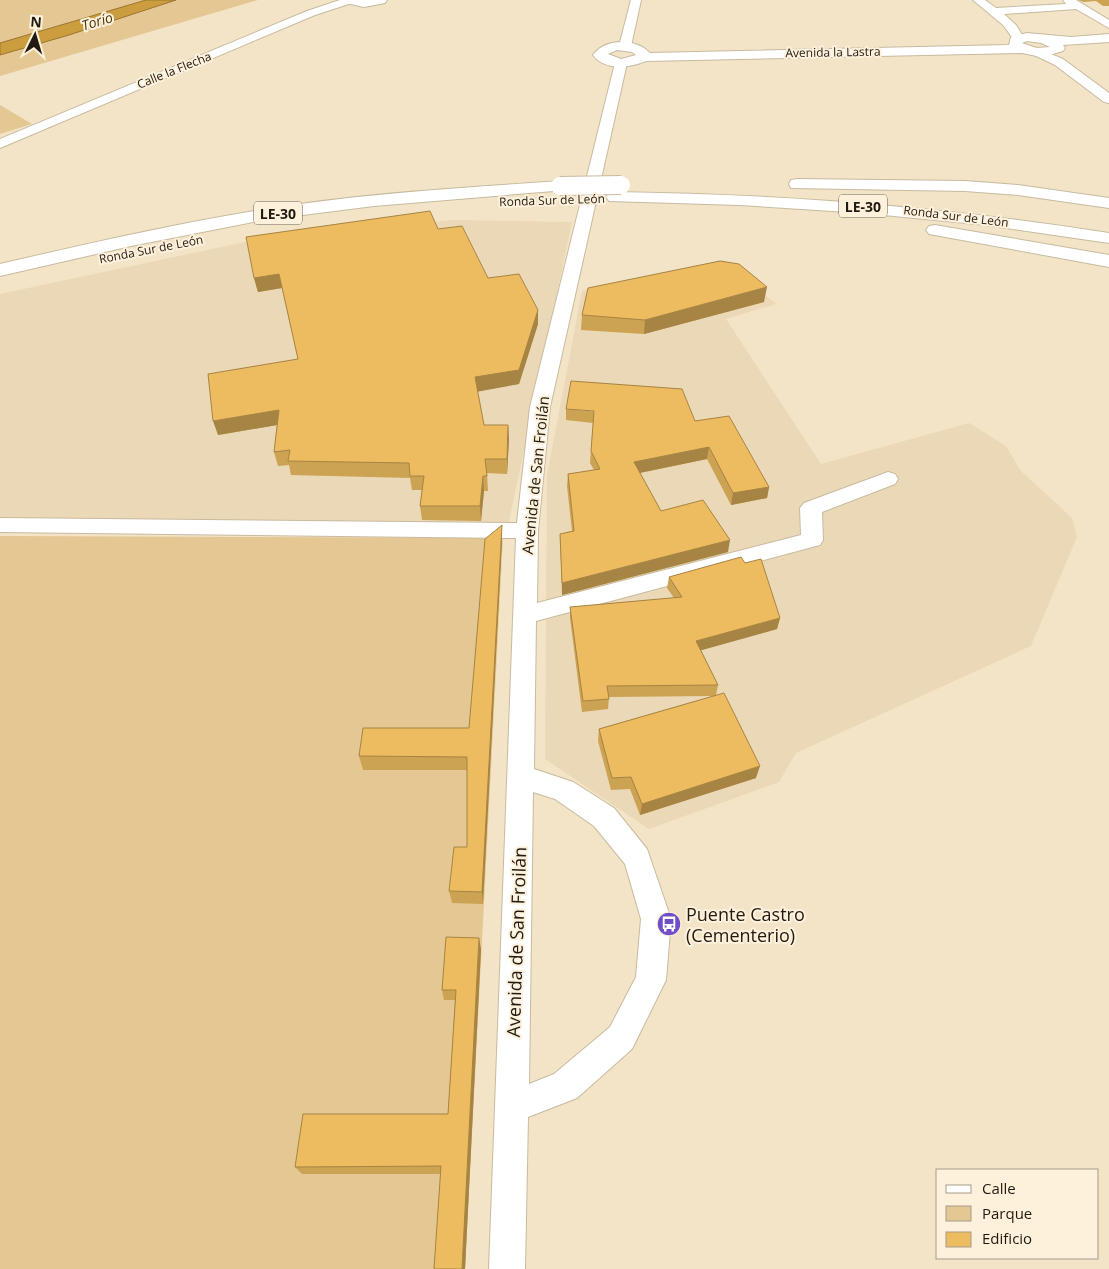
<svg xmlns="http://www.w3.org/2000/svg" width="1109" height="1269" font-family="'Open Sans',sans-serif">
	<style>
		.built { fill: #ebd8b6 }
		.green { fill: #e4c793 }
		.water { fill: #cc9d3f; stroke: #987631 }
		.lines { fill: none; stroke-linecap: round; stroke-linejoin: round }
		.minor-casing { stroke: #c9ba9f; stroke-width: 2 }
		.major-casing { stroke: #c9ba9f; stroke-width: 2 }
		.highway-casing { stroke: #c9ba9f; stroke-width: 2 }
		.minor { fill: #fff; fill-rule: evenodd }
		.major { fill: #fff; fill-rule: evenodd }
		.highway { fill: #fff; fill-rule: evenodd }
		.highway-bridge-casing { stroke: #c9ba9f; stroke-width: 20; stroke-linecap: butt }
		.highway-bridge { stroke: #fff; stroke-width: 18 }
		.wall { fill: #cca253 }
		.shaded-wall { fill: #a68443 }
		.building { fill: #edbc60; stroke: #a68443 }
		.labels { text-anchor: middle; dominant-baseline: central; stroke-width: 4; stroke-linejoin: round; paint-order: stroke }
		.far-street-label { font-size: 12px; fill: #201a10; stroke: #fef1db }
		.far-water-label { font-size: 14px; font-style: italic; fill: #4a360e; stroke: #fef1db }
		.shield { fill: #fef1db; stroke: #635a4d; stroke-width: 1 }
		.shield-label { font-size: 14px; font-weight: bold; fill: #201a10 }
		.street-label { font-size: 15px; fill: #201a10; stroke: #fef1db }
		.near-poi-label { font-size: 18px; fill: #201a10; stroke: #fef1db; text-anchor: start }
		.near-street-label { font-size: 18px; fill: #201a10; stroke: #fef1db }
	</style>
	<rect width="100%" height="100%" fill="#f3e4c8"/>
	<path class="built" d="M 453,220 L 572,222 L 507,531 L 0,523 L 0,294 L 245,242 Z
		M 724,260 L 776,304 L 726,319 L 821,464 L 969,423 L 1006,446 L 1021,471 L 1072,518 L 1077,537 L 1031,646 L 796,753 L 779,782 L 649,829 L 545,759 L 547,475 L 582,291 Z"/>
	<path class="green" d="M 0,0 L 258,0 L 0,76 Z
		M 0,105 L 32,124 L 0,134 Z
		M 0,536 L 503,538 L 465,1269 L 0,1269 Z"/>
	<path class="water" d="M 146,0 L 176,0 L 69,35 L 0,55 L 0,43 Z"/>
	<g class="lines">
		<g class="minor-casing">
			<path id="minor" d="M 340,0 L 356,0 L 355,2 L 315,15 L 0,148 L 0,139 L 307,11 Z
				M 631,0 L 641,0 L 631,46 L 625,49 L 619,46 Z
				M 973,0 L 985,0 L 996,8 L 1066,4 L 1063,0 L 1076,0 L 1109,20 L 1109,28 L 1076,9 L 1004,14 L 1016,25 L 1024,38 L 1018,41 L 1014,40 L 1003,25 Z
				M 1034,47 L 1063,59 L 1109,93 L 1109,103 L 1104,102 L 1055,65 L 1030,53 L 1028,51 Z
				M 621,59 L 627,63 L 550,407 L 538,531 L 537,603 L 801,535 L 800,508 L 804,503 L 888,472 L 895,474 L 898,479 L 895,484 L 822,512 L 823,540 L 820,545 L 536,621 L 534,769 L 573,782 L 614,808 L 647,849 L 671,919 L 666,980 L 632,1049 L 577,1098 L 528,1117 L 525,1269 L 489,1269 L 516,538 L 0,532 L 0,518 L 517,523 L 530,407 L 615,63 ZM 533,792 L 555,799 L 594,826 L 625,864 L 641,919 L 636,977 L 610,1027 L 554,1074 L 529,1084 Z"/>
		</g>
		<g class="major-casing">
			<path id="major" d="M 344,0 L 387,0 L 385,3 L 364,7 L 346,3 Z
				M 1027,33 L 1071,37 L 1109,34 L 1109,42 L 1063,45 L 1065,48 L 1063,51 L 1042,57 L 1022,53 L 646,61 C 629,68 605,71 593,55 C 605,38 636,38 650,53 L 1009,45 L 1011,37 ZM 1027,41 L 1041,43 L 1050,47 L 1036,48 L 1022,43 ZM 617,50 L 632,52 L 636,55 L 621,59 L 608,54 Z"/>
		</g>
		<g class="highway-casing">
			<path id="highway" d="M 797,179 L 965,181 L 1018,185 L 1109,198 L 1109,208 L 1018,195 L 965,191 L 791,188 L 789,184 L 791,180 Z
				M 560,181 L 566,182 L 568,186 L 566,190 L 374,206 L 263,220 L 131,246 L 0,276 L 0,264 C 99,241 199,218 300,204 C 386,192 473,187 560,181 Z
				M 615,192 C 781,194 945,207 1109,233 L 1109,243 L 986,225 L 863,213 L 739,205 L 609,201 L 606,197 L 609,193 Z
				M 935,225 L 1109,255 L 1109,267 L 929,234 L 926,230 L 929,226 Z"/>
		</g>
		<use href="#minor" class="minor"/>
		<use href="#major" class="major"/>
		<use href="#highway" class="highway"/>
		<g class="highway-bridge-casing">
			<path id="highway-bridge" d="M 560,186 L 621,185"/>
		</g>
		<use href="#highway-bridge" class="highway-bridge"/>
	</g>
	<path class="wall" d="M 1078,0 L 1109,0 L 1109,6 L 1103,6 L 1096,1 L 1084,2 Z
		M 438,229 L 488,278 L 538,324 L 519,384 L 477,391 L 484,425 L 508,425 L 509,439 L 507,474 L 487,473 L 488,491 L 484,491 L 481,521 L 422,520 L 420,506 L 422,490 L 412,490 L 410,478 L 291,475 L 289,465 L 278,466 L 274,452 L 277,425 L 218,435 L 298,359 L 282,288 L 258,292 L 254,278 Z
		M 764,302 L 644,334 L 581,330 L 582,315 Z
		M 566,409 L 695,421 L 769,487 L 767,498 L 731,505 L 707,459 L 640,473 L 661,511 L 728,552 L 562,595 L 560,534 L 572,531 L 567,486 L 568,474 L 594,470 L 590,463 L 593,423 L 566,420 Z
		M 502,540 L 483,904 L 452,903 L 449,891 L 467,847 L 467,770 L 363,770 L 359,756 L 469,728 Z
		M 669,577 L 780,618 L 777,629 L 701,650 L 718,685 L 716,695 L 756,778 L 640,815 L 630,789 L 611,790 L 598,741 L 599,729 L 713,696 L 609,697 L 608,709 L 582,712 L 570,618 L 570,607 L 674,598 L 667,588 Z
		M 481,949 L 465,1269 L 434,1269 L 441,1174 L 302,1174 L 295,1167 L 448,1114 L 455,1000 L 444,1000 L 442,990 Z"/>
	<path class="shaded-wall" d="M 279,274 L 282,288 L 258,292 L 254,278 Z
		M 767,287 L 764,302 L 644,334 L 645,320 Z
		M 538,310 L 538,324 L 519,384 L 476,392 L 475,377 Z
		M 279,410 L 283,424 L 218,435 L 213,421 Z
		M 508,425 L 509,439 L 507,474 L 507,459 Z
		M 709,447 L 707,459 L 634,474 L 634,462 Z
		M 483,476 L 484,491 L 481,521 L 480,506 Z
		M 769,487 L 767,498 L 731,505 L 733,493 Z
		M 502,525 L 502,540 L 483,904 L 482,892 Z
		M 730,540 L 728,552 L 562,595 L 562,583 Z
		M 780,618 L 777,629 L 695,652 L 696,641 Z
		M 760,766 L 756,778 L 640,815 L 642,804 Z
		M 479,938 L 481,949 L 465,1269 L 462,1269 Z"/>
	<path class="building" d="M 430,211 L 438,229 L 462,226 L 488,278 L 519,274 L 538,310 L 519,370 L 475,377 L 484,425 L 508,425 L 507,459 L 485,459 L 487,476 L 483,476 L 480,506 L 420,506 L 424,476 L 410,476 L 409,463 L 288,461 L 290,450 L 274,452 L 279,410 L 213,421 L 208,374 L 298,359 L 279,274 L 254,278 L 246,237 Z
		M 720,261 L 739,264 L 767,287 L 645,320 L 582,315 L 588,288 Z
		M 571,381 L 682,389 L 695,421 L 729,416 L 769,487 L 733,493 L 709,447 L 634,462 L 661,511 L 703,500 L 730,540 L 562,583 L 560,534 L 574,531 L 568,474 L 600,469 L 591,451 L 594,411 L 566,409 Z
		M 502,525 L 482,892 L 449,891 L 454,847 L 467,847 L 467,757 L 359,756 L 363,728 L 469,728 L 485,539 Z
		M 741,557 L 745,563 L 761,559 L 780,618 L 696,641 L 718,685 L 607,686 L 609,699 L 583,701 L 570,607 L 682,597 L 669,577 Z
		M 724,693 L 760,766 L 642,804 L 631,777 L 612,778 L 599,729 Z
		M 446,937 L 479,938 L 462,1269 L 434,1269 L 441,1166 L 295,1167 L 303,1114 L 448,1114 L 456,990 L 442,990 Z"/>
	<defs>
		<g id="bus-disc" transform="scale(1.25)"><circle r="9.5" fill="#704ec7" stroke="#fef1db"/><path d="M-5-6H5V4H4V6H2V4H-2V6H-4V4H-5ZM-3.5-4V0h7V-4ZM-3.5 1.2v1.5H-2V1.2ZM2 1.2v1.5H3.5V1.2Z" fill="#fff"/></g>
	</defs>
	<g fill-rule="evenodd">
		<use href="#bus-disc" x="669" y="924"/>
	</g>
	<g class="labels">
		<g class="far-street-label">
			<text transform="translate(833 52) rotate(-1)">Avenida la Lastra</text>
			<text transform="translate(174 70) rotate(-22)">Calle la Flecha</text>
			<text transform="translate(552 200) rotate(-2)">Ronda Sur de León</text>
			<text transform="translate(956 216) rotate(7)">Ronda Sur de León</text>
			<text transform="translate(151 249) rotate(-11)">Ronda Sur de León</text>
		</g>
		<g class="far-water-label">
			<text transform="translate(97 21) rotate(-17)">Torío</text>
		</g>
		<g class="shield">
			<rect x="839" y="194.5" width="48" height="23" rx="4"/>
			<rect x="254" y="201.5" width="48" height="23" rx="4"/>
		</g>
		<g class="shield-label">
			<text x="863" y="206">LE-30</text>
			<text x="278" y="213">LE-30</text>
		</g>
		<g class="street-label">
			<text transform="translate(535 475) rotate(-84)">Avenida de San Froilán</text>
		</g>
		<g class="near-poi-label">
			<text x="686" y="914">Puente Castro<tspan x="686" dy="21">(Cementerio)</tspan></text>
		</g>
		<g class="near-street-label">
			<text transform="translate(516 942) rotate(-88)">Avenida de San Froilán</text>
		</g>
	</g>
	<rect x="936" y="1169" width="162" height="90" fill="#fef1db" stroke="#a59b8a"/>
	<rect x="946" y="1185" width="25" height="8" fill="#ffffff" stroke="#a59b8a"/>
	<text x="982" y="1194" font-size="15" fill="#201a10">Calle</text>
	<rect x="946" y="1206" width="25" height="15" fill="#e4c793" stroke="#a59b8a"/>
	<text x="982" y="1219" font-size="15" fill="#201a10">Parque</text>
	<rect x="946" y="1232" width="25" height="15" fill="#edbc60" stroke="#a59b8a"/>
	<text x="982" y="1244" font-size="15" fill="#201a10">Edificio</text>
	<g transform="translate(35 35) rotate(5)" stroke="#fef1db" stroke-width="4" paint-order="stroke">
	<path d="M0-4L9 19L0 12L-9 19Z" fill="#201a10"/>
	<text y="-8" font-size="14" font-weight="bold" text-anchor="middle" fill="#201a10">N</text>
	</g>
</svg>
